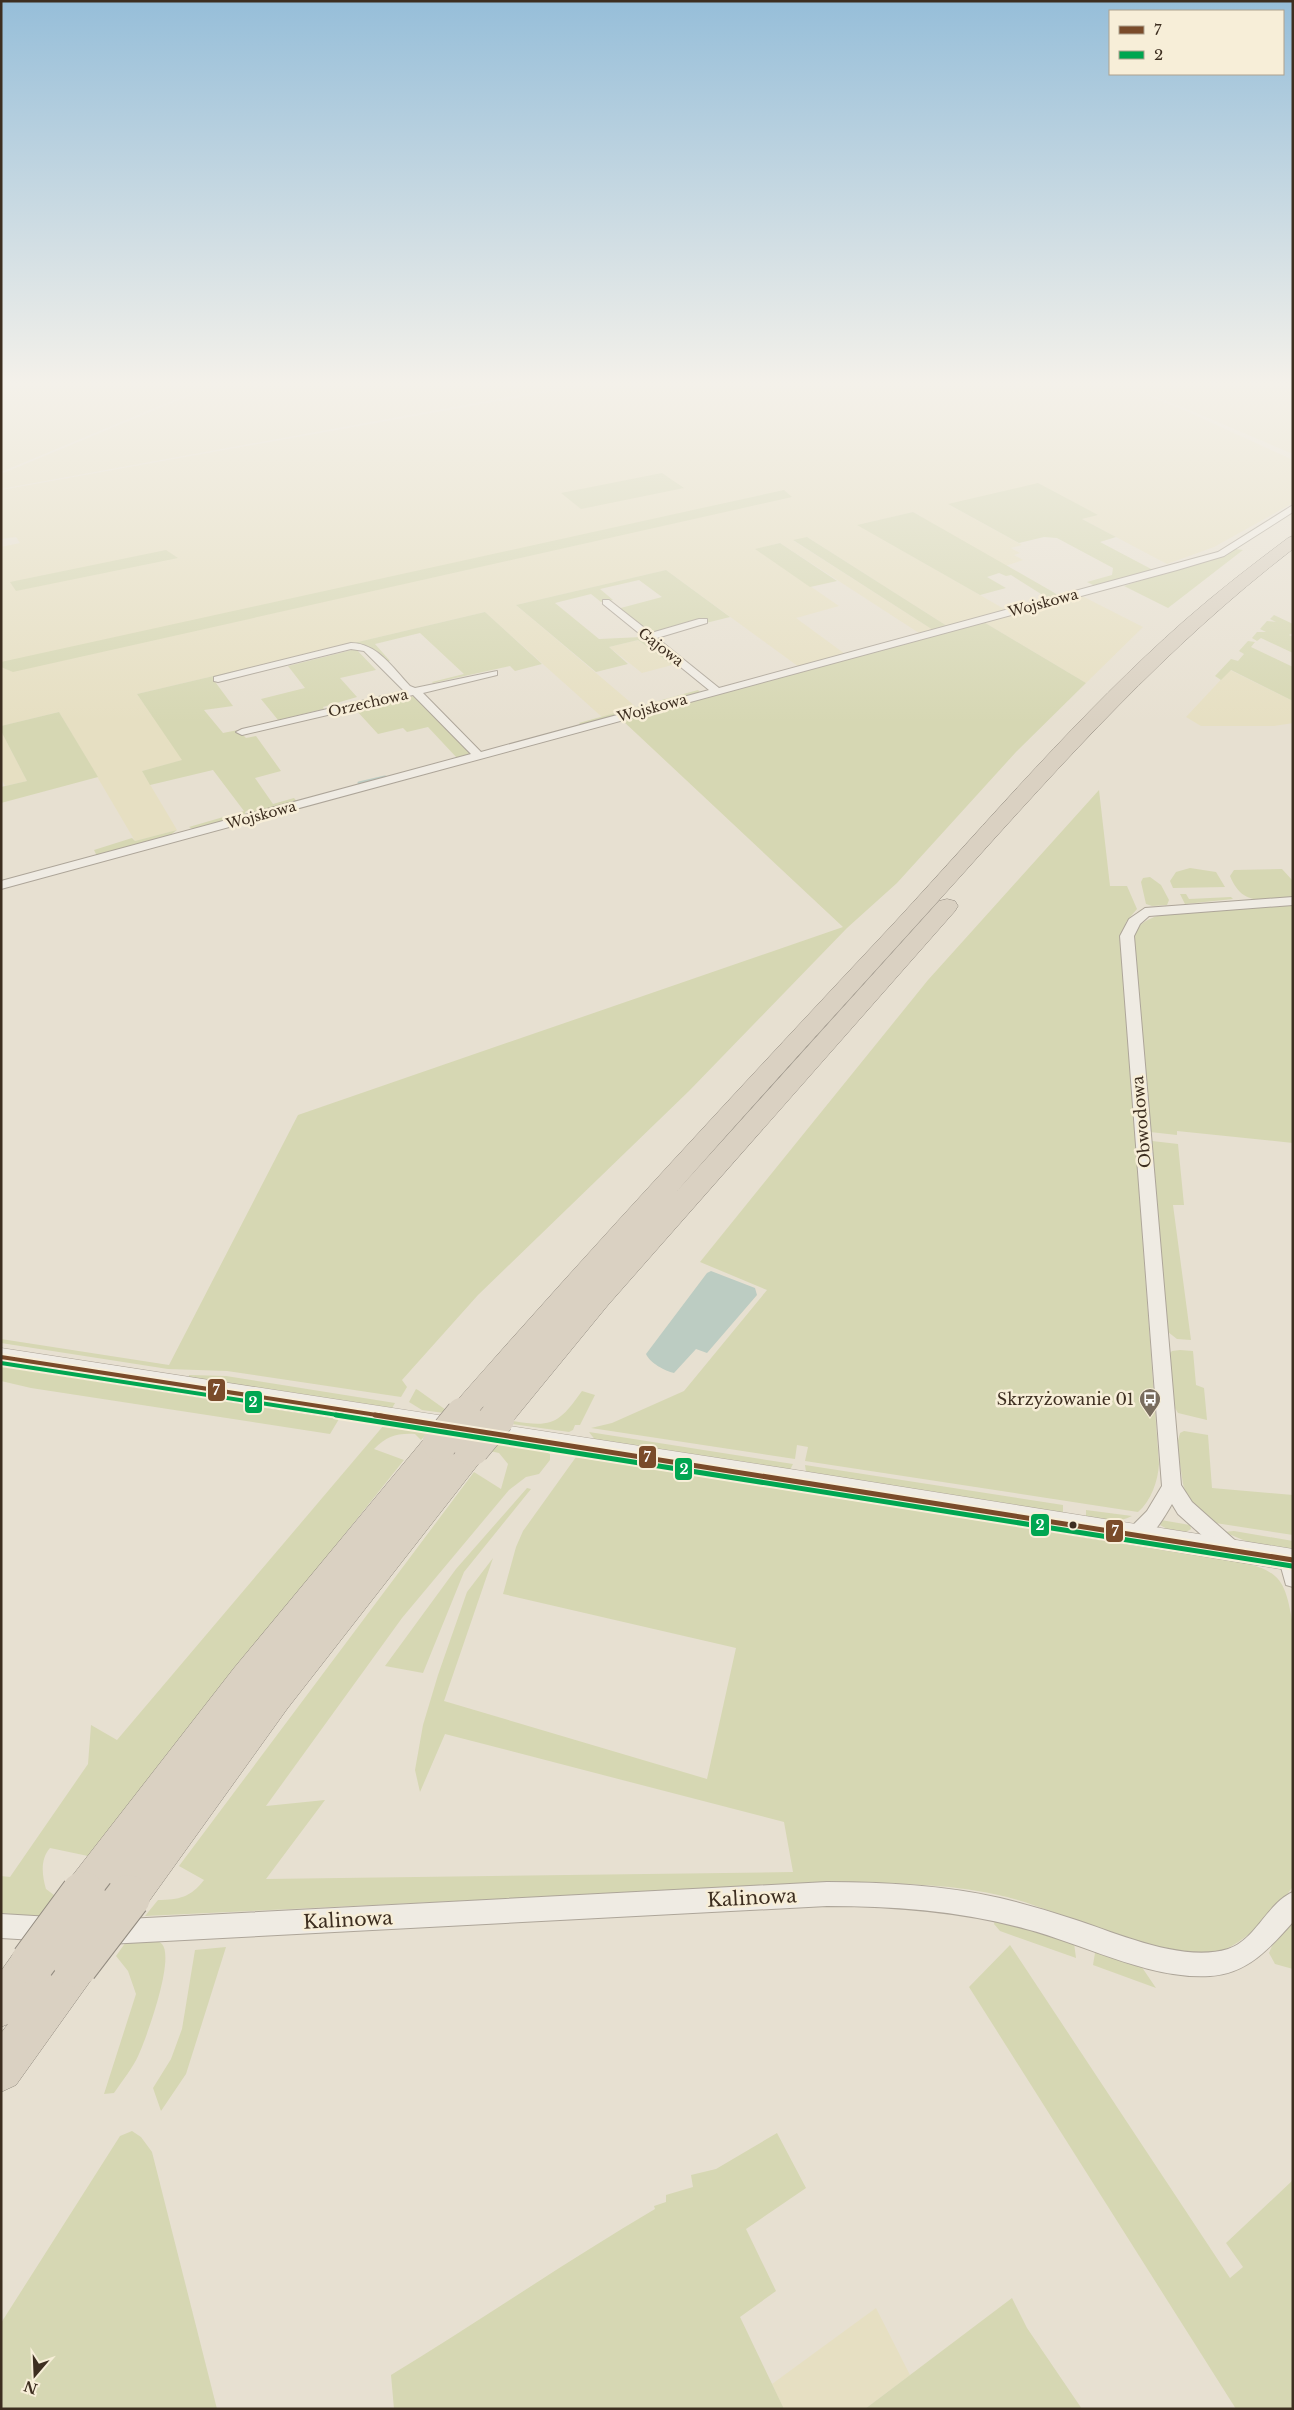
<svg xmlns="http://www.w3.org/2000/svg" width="1294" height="2410" font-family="'Libre Baskerville',serif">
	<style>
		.farmland { fill: #e6dfc2 }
		.green { fill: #d6d7b3 }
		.water { fill: #bcccc2 }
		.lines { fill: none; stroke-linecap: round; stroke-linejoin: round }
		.stream { stroke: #bcccc2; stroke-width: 3 }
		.minor-casing { stroke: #ada599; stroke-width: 2 }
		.tertiary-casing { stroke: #ada599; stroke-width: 1 }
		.motorway-casing { stroke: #928b80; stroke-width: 1 }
		.minor { fill: #efebe3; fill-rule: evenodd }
		.tertiary { fill: #efebe3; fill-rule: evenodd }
		.motorway { fill: #dad1c2; fill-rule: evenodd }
		.motorway-bridge-far2-casing { stroke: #928b80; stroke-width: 29; stroke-linecap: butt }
		.motorway-bridge-far1-casing { stroke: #928b80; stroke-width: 36; stroke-linecap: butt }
		.motorway-bridge-casing { stroke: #928b80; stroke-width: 46; stroke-linecap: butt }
		.motorway-bridge-far2 { stroke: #dad1c2; stroke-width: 28 }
		.motorway-bridge-far1 { stroke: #dad1c2; stroke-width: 35 }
		.motorway-bridge { stroke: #dad1c2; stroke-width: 44 }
		.bus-1-far1-casing { stroke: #f7eed8; stroke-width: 8 }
		.bus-1-casing { stroke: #f7eed8; stroke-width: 9 }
		.bus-2-far1-casing { stroke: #f7eed8; stroke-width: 8 }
		.bus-2-casing { stroke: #f7eed8; stroke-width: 9 }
		.bus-1-far1 { stroke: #7a4b2a; stroke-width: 4 }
		.bus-1 { stroke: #7a4b2a; stroke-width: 5 }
		.bus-2-far1 { stroke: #00a651; stroke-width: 4 }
		.bus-2 { stroke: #00a651; stroke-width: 5 }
		.bus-dot { fill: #3d2e20; stroke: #f7eed8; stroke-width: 2 }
		.labels { text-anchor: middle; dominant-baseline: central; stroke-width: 5; stroke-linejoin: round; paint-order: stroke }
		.far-street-label { font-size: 14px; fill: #3d2e20; stroke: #f7eed8 }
		.street-label { font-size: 16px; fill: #3d2e20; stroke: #f7eed8 }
		.poi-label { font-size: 16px; fill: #3d2e20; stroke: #f7eed8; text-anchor: end }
		.near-street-label { font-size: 19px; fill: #3d2e20; stroke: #f7eed8 }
		.line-badge { stroke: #f7eed8; stroke-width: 2 }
		.badge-label { font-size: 14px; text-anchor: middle; font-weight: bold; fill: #fff }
	</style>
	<rect width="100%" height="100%" fill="#e7e0d1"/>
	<path class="farmland" d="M 1,386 L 208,386 L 1,472 Z
		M 212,386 L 539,386 L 547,390 L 1,489 L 1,474 Z
		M 582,386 L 1123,386 L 1186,411 L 1293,460 L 1293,503 L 1214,547 L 1167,564 L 1082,519 L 1097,515 L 948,504 L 1022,545 L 1011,548 L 1020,553 L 1014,555 L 1023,560 L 1005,566 L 913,512 L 858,525 L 1006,610 L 947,626 L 807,537 L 794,541 L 933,630 L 919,633 L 780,543 L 756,549 L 839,606 L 796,618 L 845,654 L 799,667 L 666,570 L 516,605 L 636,707 L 602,717 L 485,612 L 137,694 L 183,760 L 142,771 L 177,830 L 135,841 L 59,712 L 1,726 L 1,547 L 20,543 L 16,537 L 1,539 L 1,490 Z
		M 1128,386 L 1293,386 L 1293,454 L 1192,411 Z
		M 1080,595 L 1143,627 L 1086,683 L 982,621 Z
		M 638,640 L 672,665 L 642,673 L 609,647 Z
		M 1230,670 L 1293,701 L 1293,723 L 1274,726 L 1201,726 L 1186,717 Z
		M 1,731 L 27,781 L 5,786 L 1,778 Z
		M 876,2308 L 910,2375 L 865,2409 L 784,2409 L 772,2384 Z"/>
	<path class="green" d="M 662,473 L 684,488 L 581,509 L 561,493 Z
		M 1038,483 L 1098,515 L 1082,519 L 1116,537 L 1100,542 L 1153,570 L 1095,586 L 1087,582 L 1112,575 L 1113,568 L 1057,538 L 1044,537 L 1019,543 L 948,504 Z
		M 784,490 L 792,497 L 13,672 L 1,667 L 1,662 Z
		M 913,512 L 1053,592 L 1059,596 L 1049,599 L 1011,575 L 1006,576 L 999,573 L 987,577 L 1006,588 L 980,595 L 857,525 Z
		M 807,537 L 947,626 L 933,630 L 793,540 Z
		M 780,543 L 837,581 L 810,587 L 755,549 Z
		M 1236,549 L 1243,550 L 1168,608 L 1124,586 Z
		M 166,550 L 178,558 L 16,591 L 10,582 Z
		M 666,570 L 730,617 L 706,623 L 702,620 L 648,633 L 617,609 L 662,597 L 639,580 L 600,589 L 613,600 L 601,602 L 591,594 L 555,603 L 599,639 L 642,637 L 648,639 L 678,663 L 672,665 L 638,640 L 609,647 L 628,664 L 596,672 L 516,605 Z
		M 485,612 L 542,664 L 515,671 L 510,666 L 433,683 L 432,682 L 464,674 L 420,633 L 375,644 L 390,661 L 384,662 L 368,646 L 356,644 L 213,679 L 233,706 L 204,710 L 223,733 L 238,730 L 246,738 L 256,736 L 281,771 L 255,778 L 273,804 L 294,798 L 298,803 L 256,814 L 250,809 L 245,812 L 247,817 L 194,830 L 189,827 L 244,811 L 213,770 L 150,785 L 142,771 L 182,760 L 137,694 Z
		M 1274,615 L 1293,624 L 1293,633 L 1289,635 L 1293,637 L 1293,653 L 1261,638 L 1257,641 L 1252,638 L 1257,632 L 1266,632 L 1260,629 L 1267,621 L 1276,622 L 1270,619 Z
		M 982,621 L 1086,683 L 1016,752 L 897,883 L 847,928 L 689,1091 L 478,1295 L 402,1380 L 407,1387 L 401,1397 L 227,1371 L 168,1369 L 1,1343 L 1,1339 L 169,1365 L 298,1115 L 843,927 L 622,720 Z
		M 1248,641 L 1255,642 L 1251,647 L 1293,667 L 1293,701 L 1231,670 L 1221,680 L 1215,676 L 1231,659 L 1238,661 L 1244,654 L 1239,651 Z
		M 356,649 L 376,670 L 340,678 L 357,697 L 323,707 L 324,709 L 278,720 L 261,699 L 305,688 L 288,666 Z
		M 698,690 L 701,693 L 582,726 L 579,723 Z
		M 408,696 L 417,697 L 471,754 L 457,758 L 428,727 L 407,732 L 403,728 L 378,734 L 356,710 Z
		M 59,712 L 98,777 L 1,803 L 1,787 L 27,781 L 1,731 L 1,726 Z
		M 1099,790 L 1110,886 L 1127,886 L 1137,909 L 1126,922 L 1121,943 L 1159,1464 C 1158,1481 1151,1501 1138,1512 L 805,1461 L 808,1447 L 797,1445 L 795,1459 L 591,1428 L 612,1423 L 684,1391 L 767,1290 L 700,1262 L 928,980 Z
		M 177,830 L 166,838 L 97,856 L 94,850 L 132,838 L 135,841 Z
		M 1190,868 L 1216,872 L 1225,887 L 1173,888 L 1170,881 L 1176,872 Z
		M 1282,869 L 1293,881 L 1293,897 C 1264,899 1243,908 1230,876 L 1234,870 Z
		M 1150,877 L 1161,885 L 1169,900 L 1167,905 L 1152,906 L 1146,904 L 1141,882 L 1143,878 Z
		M 1180,894 L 1186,894 L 1189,899 L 1231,897 L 1233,899 L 1185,904 Z
		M 1293,905 L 1293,1143 L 1177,1131 L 1177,1135 L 1150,1132 L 1133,939 C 1137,924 1146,920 1160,915 Z
		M 1152,1141 L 1178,1144 L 1184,1205 L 1173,1205 L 1191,1340 L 1177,1339 L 1168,1332 Z
		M 1180,1350 L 1193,1351 L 1196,1385 L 1204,1388 L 1207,1420 L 1178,1413 L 1175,1408 L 1168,1355 L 1172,1351 Z
		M 1,1364 L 339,1419 L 330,1434 L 31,1388 L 1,1381 Z
		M 189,1375 L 226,1376 L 395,1403 L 391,1410 L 189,1377 Z
		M 416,1389 L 418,1390 L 446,1410 L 444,1413 L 422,1410 L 409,1402 Z
		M 582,1391 L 595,1395 L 580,1425 L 575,1425 L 573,1430 L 569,1432 L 512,1424 L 513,1421 C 553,1428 559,1423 582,1391 Z
		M 384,1425 L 428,1432 L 421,1440 L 415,1434 C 397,1433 387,1436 374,1449 L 404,1460 L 88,1856 L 50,1848 C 40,1859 42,1876 46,1889 L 58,1898 L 44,1917 L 1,1913 L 1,1876 L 10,1877 L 88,1764 L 91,1725 L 117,1740 Z
		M 1184,1431 L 1208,1435 L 1212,1488 L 1293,1495 L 1293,1535 L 1209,1522 L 1188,1500 L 1183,1484 L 1177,1444 L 1180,1433 Z
		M 589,1432 L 793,1464 L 790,1470 L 596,1441 Z
		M 496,1442 L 546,1452 L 550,1454 L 550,1460 L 539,1474 L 526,1477 L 509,1490 L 402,1618 L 266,1806 L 325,1800 L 266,1879 L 793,1872 L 784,1822 L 445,1734 L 420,1792 L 415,1770 L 423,1725 L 438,1675 L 467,1592 L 493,1558 L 444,1701 L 707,1779 L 736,1648 L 503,1594 L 516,1547 L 523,1531 L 576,1457 L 1235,1561 C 1282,1570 1285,1581 1293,1625 L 1293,1886 C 1279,1908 1243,1946 1217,1952 C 1160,1964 1064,1911 1007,1897 C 956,1884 905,1884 853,1882 L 145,1916 L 158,1900 C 179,1900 191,1897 204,1880 L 179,1866 L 474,1472 L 501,1489 L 508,1464 L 499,1453 L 490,1451 Z
		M 805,1465 L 1063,1505 L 1063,1514 L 806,1472 Z
		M 527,1488 L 531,1489 L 464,1572 L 423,1673 L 385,1666 L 456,1569 Z
		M 1086,1510 L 1132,1516 C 1117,1524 1102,1520 1086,1518 Z
		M 1161,1520 L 1190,1525 L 1191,1529 L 1186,1532 L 1167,1529 L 1160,1525 Z
		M 1234,1531 L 1293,1541 L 1293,1549 L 1248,1542 L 1224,1532 Z
		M 995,1920 L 1074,1943 L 1076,1958 L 1000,1931 L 994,1924 Z
		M 1293,1921 L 1293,1969 L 1275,1964 L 1269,1953 L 1272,1946 Z
		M 128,1939 C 138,1939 155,1937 162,1944 C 175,1959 147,2036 139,2054 C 133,2068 122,2081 114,2093 L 104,2094 L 136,1994 L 128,1971 L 116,1956 Z
		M 1010,1945 L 1230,2278 L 1243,2267 L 1226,2243 L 1293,2180 L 1293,2409 L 1236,2409 L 969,1987 Z
		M 226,1947 L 186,2074 L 161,2111 L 153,2088 L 171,2059 L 182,2029 L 195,1950 Z
		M 1099,1950 L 1139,1963 L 1156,1988 L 1093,1965 L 1095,1953 Z
		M 132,2131 L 141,2137 L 152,2152 L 217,2409 L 1,2409 L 1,2323 L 120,2136 Z
		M 777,2133 L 806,2188 L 746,2229 L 776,2291 L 740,2317 L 784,2409 L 394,2409 L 391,2375 C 480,2321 565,2262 655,2209 L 654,2206 L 666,2202 L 666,2195 L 693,2187 L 691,2175 L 716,2169 Z
		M 1012,2298 L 1027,2328 L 1082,2409 L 865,2409 Z"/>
	<path class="water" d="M 711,1271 L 755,1288 L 757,1295 L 707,1353 L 696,1349 L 674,1373 C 665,1371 650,1363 646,1354 L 707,1273 Z"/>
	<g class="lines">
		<path class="stream" d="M 359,783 L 385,777"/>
		<g class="minor-casing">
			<path id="minor" d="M 1293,505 L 1293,512 L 1224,556 L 1177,570 L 1,889 L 1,881 L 471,754 L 413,695 L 242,735 L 236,732 L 242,729 L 404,691 L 364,651 L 351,649 L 218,682 L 214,681 L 214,677 L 351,643 C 377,643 393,668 410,686 L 415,688 L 497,671 L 497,675 L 423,693 L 481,752 L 709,690 L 603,604 L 603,600 L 609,600 L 651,633 L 699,619 L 707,619 L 707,623 L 657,638 L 719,688 L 1218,552 Z
				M 1293,897 L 1293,905 L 1149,916 L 1140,924 L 1134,936 L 1181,1485 L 1192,1502 L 1238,1543 L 1241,1549 L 1238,1555 L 1231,1558 L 1224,1555 L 1178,1514 L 1172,1504 C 1163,1519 1153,1538 1136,1544 L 1129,1541 L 1126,1535 L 1129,1529 L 1147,1511 L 1162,1486 L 1120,936 L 1129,919 L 1145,908 Z
				M 1289,1551 L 1293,1552 L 1293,1587 L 1286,1585 L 1279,1560 L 1282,1554 Z
				M 827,1882 C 885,1882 943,1885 1000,1898 C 1025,1904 1049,1911 1073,1919 C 1117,1933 1182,1963 1228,1949 C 1256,1940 1267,1903 1293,1892 L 1293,1922 C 1270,1948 1247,1974 1210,1976 C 1150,1980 1084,1944 1026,1929 C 961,1911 895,1906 827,1906 L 108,1944 L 99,1941 L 96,1932 L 99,1923 L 108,1920 Z
				M 1,1914 L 51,1917 L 59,1921 L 63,1929 L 59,1937 L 51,1941 L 1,1938 Z"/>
		</g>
		<g class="tertiary-casing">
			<path id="tertiary" d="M 1,1348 L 796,1470 L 1293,1549 L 1293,1571 L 796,1490 L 1,1366 Z"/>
		</g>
		<g class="motorway-casing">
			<path id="motorway" d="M 1293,536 L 1293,549 C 1166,647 1065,760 959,878 C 865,982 770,1086 677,1191 L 939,901 L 947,899 L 955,901 L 958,906 L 955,911 L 608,1305 L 508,1427 L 497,1431 L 486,1427 L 481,1418 L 484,1413 C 474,1424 468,1427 454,1422 L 449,1413 L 454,1404 C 598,1240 746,1081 895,922 C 989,820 1080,713 1184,621 C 1217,592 1252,565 1288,538 Z
				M 440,1430 L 451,1433 L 456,1443 L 454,1446 C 463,1435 470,1434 483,1438 L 488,1448 L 483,1458 L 287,1709 L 142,1911 L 128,1917 L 114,1911 L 108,1897 L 111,1890 L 97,1908 L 83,1914 L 69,1908 L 63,1894 L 69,1880 L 234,1668 L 429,1433 Z
				M 33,1941 L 48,1947 L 53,1961 L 61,1950 L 76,1944 L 91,1950 L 97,1965 L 91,1980 L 16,2085 L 1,2092 L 1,2033 L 8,2024 L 1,2027 L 1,1971 L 18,1947 Z"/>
		</g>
		<use href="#minor" class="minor"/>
		<use href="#tertiary" class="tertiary"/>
		<use href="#motorway" class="motorway"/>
		<g class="motorway-bridge-far2-casing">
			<path id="motorway-bridge-far2" d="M 462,1416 L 465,1413"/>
		</g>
		<g class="motorway-bridge-far1-casing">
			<path id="motorway-bridge-far1" d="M 440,1443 L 463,1415
				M 472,1448 L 497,1418"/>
		</g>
		<g class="motorway-bridge-casing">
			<path id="motorway-bridge" d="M 33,1962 L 83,1894
				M 76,1965 L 128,1897"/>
		</g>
		<use href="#motorway-bridge-far2" class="motorway-bridge-far2"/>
		<use href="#motorway-bridge-far1" class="motorway-bridge-far1"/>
		<use href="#motorway-bridge" class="motorway-bridge"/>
		<g class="bus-1-far1-casing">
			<path id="bus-1-far1" d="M 1,1357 L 383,1416"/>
		</g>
		<g class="bus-1-casing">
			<path id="bus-1" d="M 375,1415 L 1293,1560"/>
		</g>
		<g class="bus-2-far1-casing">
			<path id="bus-2-far1" d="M 1,1363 L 344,1416"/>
		</g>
		<g class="bus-2-casing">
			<path id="bus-2" d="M 336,1415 L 1292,1566"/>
		</g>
		<use href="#bus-1-far1" class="bus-1-far1"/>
		<use href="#bus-1" class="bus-1"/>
		<use href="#bus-2-far1" class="bus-2-far1"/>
		<use href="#bus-2" class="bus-2"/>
	</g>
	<linearGradient id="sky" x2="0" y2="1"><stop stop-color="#96bed9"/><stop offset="0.53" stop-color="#f4f1ea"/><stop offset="1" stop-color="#f4f1ea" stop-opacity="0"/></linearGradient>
	<rect width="1294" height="723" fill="url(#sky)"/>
	<defs>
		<g id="bus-pin" transform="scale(1.125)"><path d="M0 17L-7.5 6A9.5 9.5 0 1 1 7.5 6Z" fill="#786c5e" stroke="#f7eed8"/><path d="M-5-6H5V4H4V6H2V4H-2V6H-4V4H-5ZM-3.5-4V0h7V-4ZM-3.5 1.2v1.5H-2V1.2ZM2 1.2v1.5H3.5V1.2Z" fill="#fff"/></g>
	</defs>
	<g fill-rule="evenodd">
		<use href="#bus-pin" x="1150" y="1399"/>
	</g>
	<circle class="bus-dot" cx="1073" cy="1525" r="4.5"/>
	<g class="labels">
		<g class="far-street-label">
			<text transform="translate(1043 603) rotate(-15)">Wojskowa</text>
			<text transform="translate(661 647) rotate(38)">Gajowa</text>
			<text transform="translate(368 703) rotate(-13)">Orzechowa</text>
			<text transform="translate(652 708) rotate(-15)">Wojskowa</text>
			<text transform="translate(261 815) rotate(-15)">Wojskowa</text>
		</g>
		<g class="street-label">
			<text transform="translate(1141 1122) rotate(-95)">Obwodowa</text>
		</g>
		<g class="poi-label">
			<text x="1134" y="1399">Skrzyżowanie 01</text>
		</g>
		<g class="near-street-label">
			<text transform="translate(752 1898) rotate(-3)">Kalinowa</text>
			<text transform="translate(348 1920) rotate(-3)">Kalinowa</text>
		</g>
	</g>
	<g class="line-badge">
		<rect x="207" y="1378" width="19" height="24" rx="5" fill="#7a4b2a"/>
		<rect x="244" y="1390" width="19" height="24" rx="5" fill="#00a651"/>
		<rect x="638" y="1445" width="19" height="24" rx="5" fill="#7a4b2a"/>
		<rect x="674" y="1457" width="19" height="24" rx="5" fill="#00a651"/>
		<rect x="1030" y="1513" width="20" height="24" rx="5" fill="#00a651"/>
		<rect x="1105" y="1519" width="19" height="24" rx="5" fill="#7a4b2a"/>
	</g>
	<g class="badge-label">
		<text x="216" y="1395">7</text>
		<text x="253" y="1407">2</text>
		<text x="647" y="1462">7</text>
		<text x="684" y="1474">2</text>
		<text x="1040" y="1530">2</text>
		<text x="1115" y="1536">7</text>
	</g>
	<rect width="1294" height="2410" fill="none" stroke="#3d2e20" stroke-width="5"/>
	<rect x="1109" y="10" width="175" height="65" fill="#f7eed8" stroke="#ada18e"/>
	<rect x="1119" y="26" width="25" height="8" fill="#7a4b2a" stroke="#ada18e"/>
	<text x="1154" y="35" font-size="15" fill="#3d2e20">7</text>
	<rect x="1119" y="51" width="25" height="8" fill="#00a651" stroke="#ada18e"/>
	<text x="1154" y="60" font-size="15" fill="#3d2e20">2</text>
	<g transform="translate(35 2375) rotate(199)" stroke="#f7eed8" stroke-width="4" paint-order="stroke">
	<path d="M0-4L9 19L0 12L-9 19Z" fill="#3d2e20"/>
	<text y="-8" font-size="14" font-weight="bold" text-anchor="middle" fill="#3d2e20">N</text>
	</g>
</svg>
